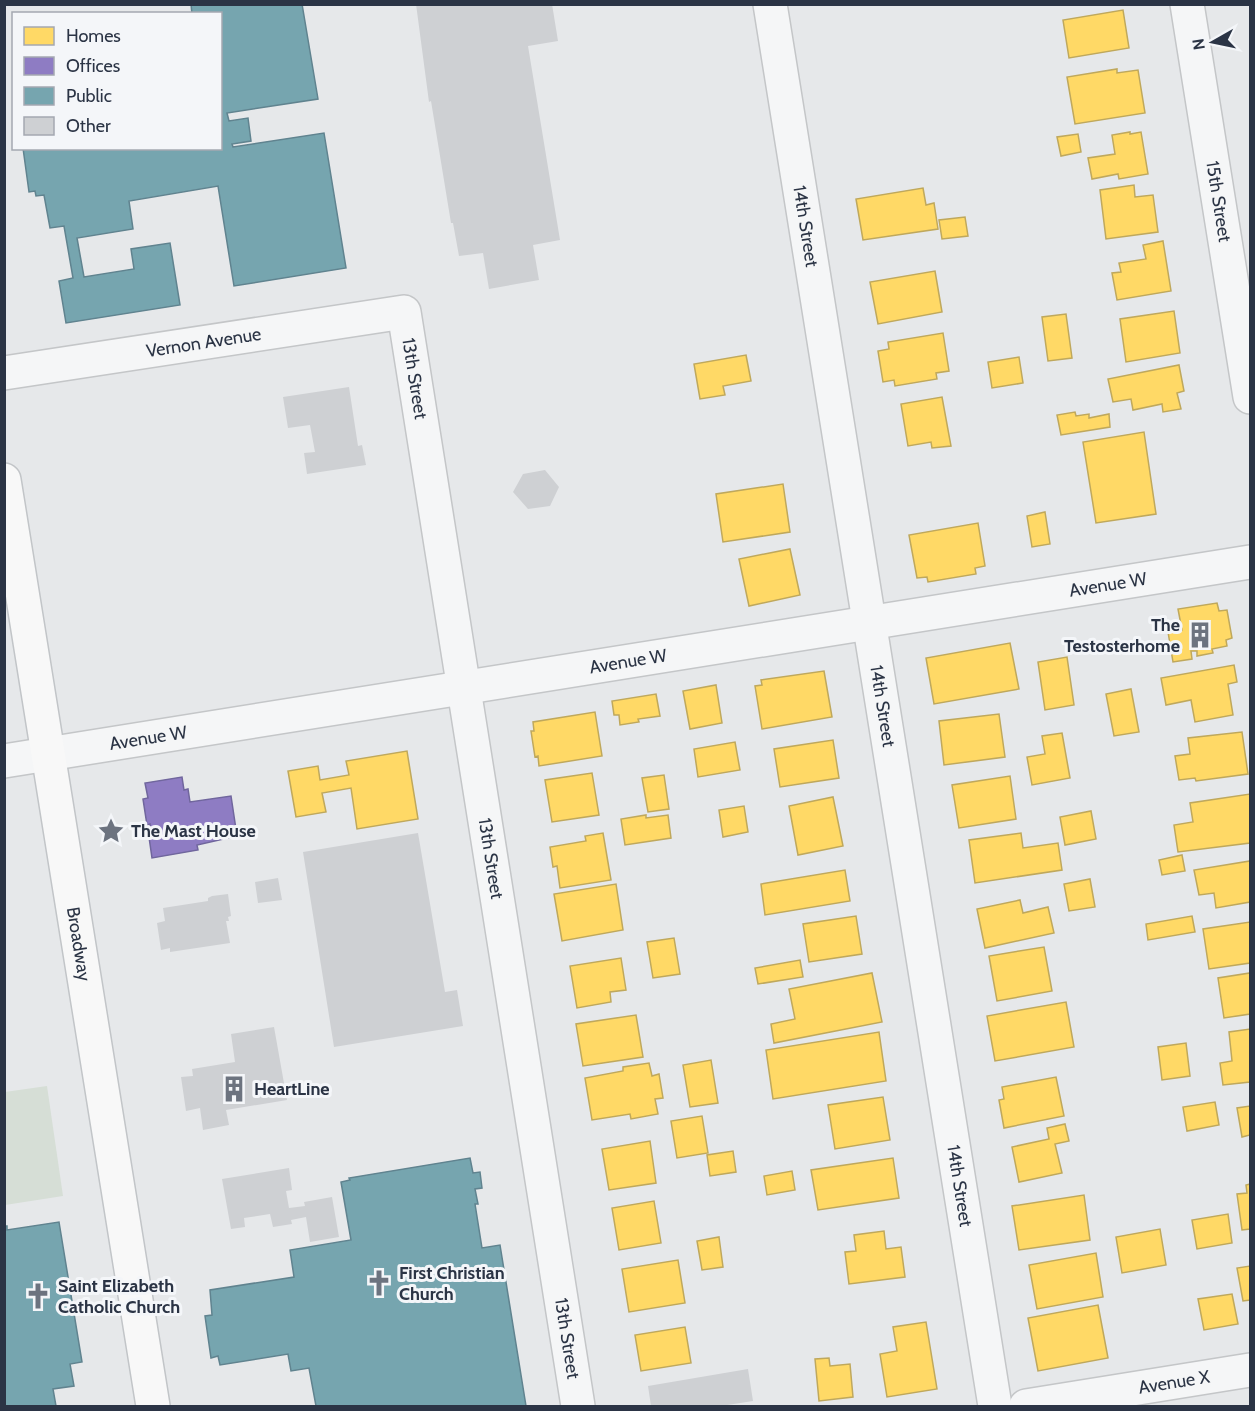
<svg xmlns="http://www.w3.org/2000/svg" width="1255" height="1411" font-family="Cabin,sans-serif">
	<style>
		.green { fill: #d6ded6 }
		.homes { fill: #ffd966; stroke: #bfa85c; stroke-width: 1.5 }
		.offices { fill: #8e7cc3; stroke: #70669d; stroke-width: 1.5 }
		.public { fill: #76a5af; stroke: #60838f; stroke-width: 1.5 }
		.building { fill: #ced0d3 }
		.lines { fill: none; stroke-linecap: round; stroke-linejoin: round }
		.minor-casing { stroke: #c4c6c8; stroke-width: 36 }
		.major-casing { stroke: #c2c5c8; stroke-width: 36 }
		.minor { stroke: #f5f6f7; stroke-width: 33 }
		.major { stroke: #f8f8f8; stroke-width: 33 }
		.labels { text-anchor: middle; dominant-baseline: central; stroke-width: 6; stroke-linejoin: round; paint-order: stroke }
		.street-label { font-size: 18px; fill: #2b3445; stroke: #f4f6f9 }
		.poi-label { font-size: 18px; font-weight: bold; fill: #2b3445; stroke: #f4f6f9; text-anchor: start }
	</style>
	<rect width="100%" height="100%" fill="#e6e8ea"/>
	<path class="green" d="M 47,1086 L 63,1196 L 5,1205 L 5,1092 Z"/>
	<path class="homes" d="M 1123,10 L 1129,48 L 1069,58 L 1063,20 Z
		M 1117,69 L 1117,73 L 1138,70 L 1145,113 L 1075,124 L 1067,77 Z
		M 1130,132 L 1130,134 L 1141,132 L 1148,174 L 1119,179 L 1118,174 L 1092,179 L 1088,158 L 1115,154 L 1112,135 Z
		M 1078,134 L 1081,152 L 1061,156 L 1057,137 Z
		M 1134,185 L 1135,197 L 1153,195 L 1158,232 L 1106,239 L 1100,190 Z
		M 923,188 L 926,205 L 934,203 L 938,229 L 863,240 L 856,199 Z
		M 965,217 L 968,236 L 942,239 L 939,220 Z
		M 1163,241 L 1171,291 L 1117,300 L 1112,273 L 1121,272 L 1119,263 L 1146,259 L 1143,245 Z
		M 935,271 L 942,312 L 878,324 L 870,282 Z
		M 1174,311 L 1180,353 L 1126,362 L 1120,319 Z
		M 1066,314 L 1072,358 L 1048,361 L 1042,317 Z
		M 943,333 L 949,371 L 936,373 L 937,379 L 895,386 L 894,380 L 883,382 L 878,351 L 889,349 L 888,342 Z
		M 746,355 L 751,381 L 723,386 L 725,395 L 700,399 L 694,364 Z
		M 1019,357 L 1023,383 L 992,388 L 988,362 Z
		M 1179,365 L 1184,391 L 1177,393 L 1181,409 L 1163,412 L 1162,404 L 1133,410 L 1131,399 L 1113,402 L 1108,379 Z
		M 942,397 L 951,446 L 932,448 L 931,442 L 908,446 L 901,404 Z
		M 1075,412 L 1076,416 L 1089,414 L 1089,418 L 1109,414 L 1110,427 L 1061,435 L 1057,415 Z
		M 1144,432 L 1156,514 L 1096,523 L 1083,442 Z
		M 783,484 L 790,532 L 723,542 L 716,494 Z
		M 1045,512 L 1050,544 L 1032,547 L 1027,516 Z
		M 978,523 L 985,566 L 975,568 L 976,574 L 928,582 L 927,577 L 917,578 L 909,535 Z
		M 790,549 L 800,595 L 749,606 L 739,559 Z
		M 1217,603 L 1219,611 L 1227,610 L 1232,638 L 1226,640 L 1227,646 L 1212,649 L 1213,653 L 1197,656 L 1197,651 L 1191,651 L 1192,659 L 1173,662 L 1168,632 L 1182,630 L 1178,609 Z
		M 1010,643 L 1019,689 L 934,704 L 926,658 Z
		M 1067,657 L 1074,705 L 1045,710 L 1038,662 Z
		M 1234,665 L 1237,682 L 1228,684 L 1233,715 L 1195,722 L 1191,700 L 1166,705 L 1161,678 Z
		M 824,671 L 832,717 L 762,729 L 755,686 L 762,685 L 761,680 Z
		M 716,685 L 722,723 L 690,729 L 683,691 Z
		M 1131,689 L 1139,732 L 1114,736 L 1106,694 Z
		M 656,694 L 660,716 L 638,719 L 639,722 L 620,725 L 619,715 L 614,715 L 612,701 Z
		M 595,712 L 602,756 L 539,766 L 538,756 L 535,757 L 531,731 L 534,731 L 533,722 Z
		M 999,714 L 1005,757 L 944,765 L 939,721 Z
		M 1242,732 L 1248,774 L 1196,781 L 1195,778 L 1179,780 L 1175,756 L 1190,754 L 1188,738 Z
		M 1062,733 L 1070,778 L 1032,785 L 1027,757 L 1045,754 L 1042,736 Z
		M 833,740 L 839,778 L 780,787 L 774,749 Z
		M 735,742 L 740,770 L 698,777 L 694,749 Z
		M 407,751 L 418,819 L 357,829 L 351,788 L 322,793 L 326,812 L 296,817 L 288,771 L 318,766 L 320,780 L 349,775 L 346,761 Z
		M 592,773 L 599,815 L 552,822 L 545,780 Z
		M 664,775 L 669,809 L 648,812 L 642,778 Z
		M 1010,776 L 1016,819 L 959,828 L 952,785 Z
		M 1250,794 L 1250,843 L 1178,852 L 1174,825 L 1193,822 L 1190,803 Z
		M 833,797 L 843,846 L 798,855 L 789,806 Z
		M 744,806 L 748,832 L 723,837 L 719,810 Z
		M 1091,811 L 1096,839 L 1065,845 L 1060,817 Z
		M 646,815 L 646,818 L 668,815 L 671,838 L 625,845 L 621,819 Z
		M 603,833 L 611,880 L 560,888 L 557,866 L 553,867 L 550,847 L 586,841 L 585,836 Z
		M 1021,833 L 1023,848 L 1058,843 L 1062,870 L 975,883 L 969,840 Z
		M 1182,855 L 1185,871 L 1162,875 L 1159,860 Z
		M 1250,861 L 1250,902 L 1216,908 L 1214,893 L 1199,895 L 1194,870 Z
		M 845,870 L 850,901 L 765,915 L 761,884 Z
		M 1090,879 L 1095,907 L 1069,911 L 1064,884 Z
		M 616,884 L 623,930 L 562,941 L 554,894 Z
		M 1020,900 L 1023,913 L 1048,907 L 1054,933 L 985,948 L 977,909 Z
		M 856,916 L 862,954 L 809,962 L 803,924 Z
		M 1192,916 L 1195,932 L 1148,940 L 1146,924 Z
		M 1250,922 L 1250,963 L 1209,969 L 1203,929 Z
		M 674,938 L 680,974 L 653,978 L 647,942 Z
		M 1044,947 L 1052,991 L 997,1001 L 989,956 Z
		M 621,958 L 626,990 L 610,992 L 611,1002 L 577,1008 L 570,966 Z
		M 800,960 L 803,977 L 758,984 L 755,968 Z
		M 872,973 L 882,1022 L 774,1043 L 771,1024 L 795,1019 L 789,989 Z
		M 1250,973 L 1250,1014 L 1224,1018 L 1218,978 Z
		M 1066,1002 L 1074,1047 L 995,1061 L 987,1016 Z
		M 636,1015 L 643,1057 L 583,1066 L 576,1024 Z
		M 1250,1029 L 1250,1082 L 1223,1085 L 1220,1063 L 1232,1061 L 1229,1032 Z
		M 879,1032 L 886,1081 L 773,1099 L 766,1050 Z
		M 1186,1043 L 1190,1076 L 1162,1080 L 1158,1047 Z
		M 711,1060 L 718,1103 L 690,1107 L 683,1065 Z
		M 649,1063 L 652,1076 L 659,1074 L 663,1098 L 655,1099 L 658,1114 L 631,1119 L 630,1114 L 592,1120 L 585,1078 L 623,1071 L 623,1067 Z
		M 1056,1077 L 1064,1116 L 1004,1128 L 999,1100 L 1004,1099 L 1002,1087 Z
		M 883,1097 L 890,1140 L 835,1149 L 828,1105 Z
		M 1215,1102 L 1219,1125 L 1187,1131 L 1183,1107 Z
		M 1250,1106 L 1250,1135 L 1242,1137 L 1237,1108 Z
		M 702,1116 L 708,1153 L 677,1158 L 671,1121 Z
		M 1065,1124 L 1069,1141 L 1055,1144 L 1062,1173 L 1019,1182 L 1012,1147 L 1049,1139 L 1047,1128 Z
		M 650,1141 L 656,1183 L 609,1190 L 602,1149 Z
		M 733,1151 L 736,1172 L 710,1176 L 707,1155 Z
		M 893,1158 L 899,1198 L 818,1210 L 811,1170 Z
		M 792,1171 L 795,1190 L 767,1195 L 764,1176 Z
		M 1250,1184 L 1250,1229 L 1242,1230 L 1237,1194 L 1247,1193 L 1246,1185 Z
		M 1084,1195 L 1090,1240 L 1019,1250 L 1012,1206 Z
		M 654,1201 L 661,1243 L 619,1250 L 612,1208 Z
		M 1228,1214 L 1232,1243 L 1197,1249 L 1192,1220 Z
		M 1160,1229 L 1166,1265 L 1122,1273 L 1116,1237 Z
		M 884,1231 L 886,1249 L 901,1247 L 905,1277 L 849,1284 L 845,1252 L 856,1251 L 854,1235 Z
		M 719,1237 L 723,1267 L 702,1270 L 697,1241 Z
		M 1096,1253 L 1103,1297 L 1037,1309 L 1029,1265 Z
		M 678,1260 L 685,1303 L 629,1312 L 622,1269 Z
		M 1250,1266 L 1250,1300 L 1243,1301 L 1237,1268 Z
		M 1232,1294 L 1238,1324 L 1204,1330 L 1198,1299 Z
		M 1098,1305 L 1108,1358 L 1038,1371 L 1028,1318 Z
		M 926,1322 L 937,1389 L 887,1397 L 880,1354 L 897,1351 L 893,1327 Z
		M 685,1327 L 691,1363 L 641,1371 L 635,1335 Z
		M 829,1358 L 830,1366 L 850,1364 L 853,1397 L 819,1401 L 815,1359 Z"/>
	<path class="offices" d="M 182,777 L 184,790 L 188,789 L 190,802 L 231,796 L 237,836 L 197,845 L 198,850 L 152,858 L 149,837 L 152,837 L 150,824 L 147,825 L 143,799 L 148,798 L 145,783 Z"/>
	<path class="public" d="M 191,4 L 302,4 L 318,99 L 227,113 L 229,121 L 248,118 L 251,141 L 232,144 L 233,147 L 324,133 L 346,268 L 234,286 L 218,186 L 129,201 L 133,229 L 77,238 L 84,277 L 134,269 L 131,249 L 170,243 L 180,305 L 66,323 L 59,281 L 73,278 L 64,226 L 50,228 L 44,195 L 36,196 L 35,191 L 29,192 L 23,148 L 220,148 L 220,14 L 192,14 Z
		M 470,1158 L 473,1173 L 480,1172 L 482,1188 L 475,1189 L 478,1204 L 475,1204 L 482,1248 L 500,1245 L 526,1406 L 316,1406 L 309,1368 L 291,1371 L 288,1354 L 220,1365 L 218,1356 L 211,1358 L 205,1316 L 212,1315 L 210,1290 L 294,1277 L 290,1250 L 351,1240 L 341,1182 L 350,1180 L 349,1178 Z
		M 59,1222 L 82,1362 L 70,1364 L 74,1386 L 53,1389 L 56,1406 L 4,1406 L 4,1226 L 7,1226 L 7,1230 Z"/>
	<path class="building" d="M 416,4 L 552,4 L 558,41 L 528,46 L 560,240 L 533,245 L 539,280 L 489,289 L 483,253 L 459,256 L 453,223 L 451,223 L 431,101 L 429,102 Z
		M 349,387 L 358,446 L 362,445 L 366,465 L 307,474 L 304,453 L 315,452 L 310,425 L 288,428 L 283,397 Z
		M 545,470 L 559,487 L 550,506 L 528,509 L 513,492 L 523,474 Z
		M 418,833 L 445,992 L 457,990 L 463,1026 L 334,1047 L 303,852 Z
		M 278,878 L 282,900 L 258,903 L 255,882 Z
		M 228,894 L 231,916 L 228,917 L 229,921 L 226,921 L 230,943 L 170,952 L 170,948 L 161,950 L 157,923 L 165,921 L 163,908 L 208,901 L 208,898 L 212,896 Z
		M 274,1027 L 287,1100 L 226,1110 L 229,1125 L 203,1130 L 200,1108 L 186,1111 L 181,1077 L 193,1076 L 192,1069 L 235,1062 L 231,1034 Z
		M 289,1168 L 292,1190 L 286,1191 L 289,1208 L 305,1206 L 304,1202 L 332,1197 L 339,1237 L 310,1242 L 306,1217 L 291,1220 L 292,1224 L 273,1227 L 270,1214 L 244,1218 L 245,1227 L 231,1229 L 222,1179 Z
		M 748,1369 L 753,1401 L 721,1406 L 651,1406 L 648,1386 Z"/>
	<g class="lines">
		<g class="minor-casing">
			<g id="minor">
				<path id="s1" d="M 770,4 L 995,1406"/>
				<path id="s2" d="M 1187,4 L 1250,397"/>
				<path id="s3" d="M 4,373 L 404,312 L 578,1406"/>
				<path id="s4" d="M 4,761 L 1250,562"/>
				<path id="s5" d="M 1026,1406 L 1250,1370"/>
			</g>
		</g>
		<g class="major-casing">
			<g id="major">
				<path id="s6" d="M 4,480 L 153,1406"/>
			</g>
		</g>
		<use href="#minor" class="minor"/>
		<use href="#major" class="major"/>
	</g>
	<defs>
		<g id="building-bare" transform="scale(2.07)"><path d="M-4-6H4V6H1V3H-1V6H-4ZM-2.5-4.3h1.7v1.8h-1.7ZM.8-4.3h1.7v1.8H.8ZM-2.5-1h1.7V.8h-1.7ZM.8-1h1.7V.8H.8Z" fill="#6c737f" stroke="#f4f6f9" stroke-width="2.5" paint-order="stroke"/></g>
		<g id="sight-bare" transform="scale(2.07)"><path d="M0-6L1.8-2.2L6-1.7L2.9 1.2L3.7 5.4L0 3.3L-3.7 5.4L-2.9 1.2L-6-1.7L-1.8-2.2Z" fill="#6c737f" stroke="#f4f6f9" stroke-width="2.5" paint-order="stroke"/></g>
		<g id="church-bare" transform="scale(2.07)"><path d="M-1.2-6h2.4v3.5h3.3v2.4h-3.3V6h-2.4V-.1h-3.3v-2.4h3.3Z" fill="#6c737f" stroke="#f4f6f9" stroke-width="2.5" paint-order="stroke"/></g>
	</defs>
	<g fill-rule="evenodd">
		<use href="#building-bare" x="1200" y="635"/>
		<use href="#sight-bare" x="111" y="831"/>
		<use href="#building-bare" x="234" y="1089"/>
		<use href="#church-bare" x="379" y="1283"/>
		<use href="#church-bare" x="38" y="1296"/>
	</g>
	<g class="labels">
		<g class="street-label">
			<text stroke="none"><textPath href="#s2" startOffset="200">15th Street</textPath></text>
			<text stroke="none"><textPath href="#s1" startOffset="225">14th Street</textPath></text>
			<text stroke="none"><textPath href="#s3" startOffset="202">Vernon Avenue</textPath></text>
			<text stroke="none"><textPath href="#s3" startOffset="472">13th Street</textPath></text>
			<text stroke="none"><textPath href="#s4" startOffset="1118">Avenue W</textPath></text>
			<text stroke="none"><textPath href="#s4" startOffset="632">Avenue W</textPath></text>
			<text stroke="none"><textPath href="#s1" startOffset="711">14th Street</textPath></text>
			<text stroke="none"><textPath href="#s4" startOffset="146">Avenue W</textPath></text>
			<text stroke="none"><textPath href="#s3" startOffset="958">13th Street</textPath></text>
			<text stroke="none"><textPath href="#s6" startOffset="470">Broadway</textPath></text>
			<text stroke="none"><textPath href="#s1" startOffset="1197">14th Street</textPath></text>
			<text stroke="none"><textPath href="#s3" startOffset="1444">13th Street</textPath></text>
			<text stroke="none"><textPath href="#s5" startOffset="150">Avenue X</textPath></text>
		</g>
		<g class="poi-label">
			<text x="1180" y="625" text-anchor="end">The<tspan x="1180" dy="21">Testosterhome</tspan></text>
			<text x="131" y="831">The Mast House</text>
			<text x="254" y="1089">HeartLine</text>
			<text x="399" y="1273">First Christian<tspan x="399" dy="21">Church</tspan></text>
			<text x="58" y="1286">Saint Elizabeth<tspan x="58" dy="21">Catholic Church</tspan></text>
		</g>
	</g>
	<rect width="1255" height="1411" fill="none" stroke="#2b3445" stroke-width="12"/>
	<rect x="12" y="12" width="210" height="138" fill="#f4f6f9" stroke="#a4a8b1" stroke-width="1.5"/>
	<rect x="24" y="27" width="30" height="18" fill="#ffd966" stroke="#a4a8b1" stroke-width="1.5"/>
	<text x="66" y="42" font-size="18" fill="#2b3445">Homes</text>
	<rect x="24" y="57" width="30" height="18" fill="#8e7cc3" stroke="#a4a8b1" stroke-width="1.5"/>
	<text x="66" y="72" font-size="18" fill="#2b3445">Offices</text>
	<rect x="24" y="87" width="30" height="18" fill="#76a5af" stroke="#a4a8b1" stroke-width="1.5"/>
	<text x="66" y="102" font-size="18" fill="#2b3445">Public</text>
	<rect x="24" y="117" width="30" height="18" fill="#ced0d3" stroke="#a4a8b1" stroke-width="1.5"/>
	<text x="66" y="132" font-size="18" fill="#2b3445">Other</text>
	<g transform="translate(1213 42) rotate(261)" stroke="#f4f6f9" stroke-width="4.5" paint-order="stroke">
	<path d="M0-4.5L10 22L0 15L-10 22Z" fill="#2b3445"/>
	<text y="-9" font-size="16" font-weight="bold" text-anchor="middle" fill="#2b3445">N</text>
	</g>
</svg>
